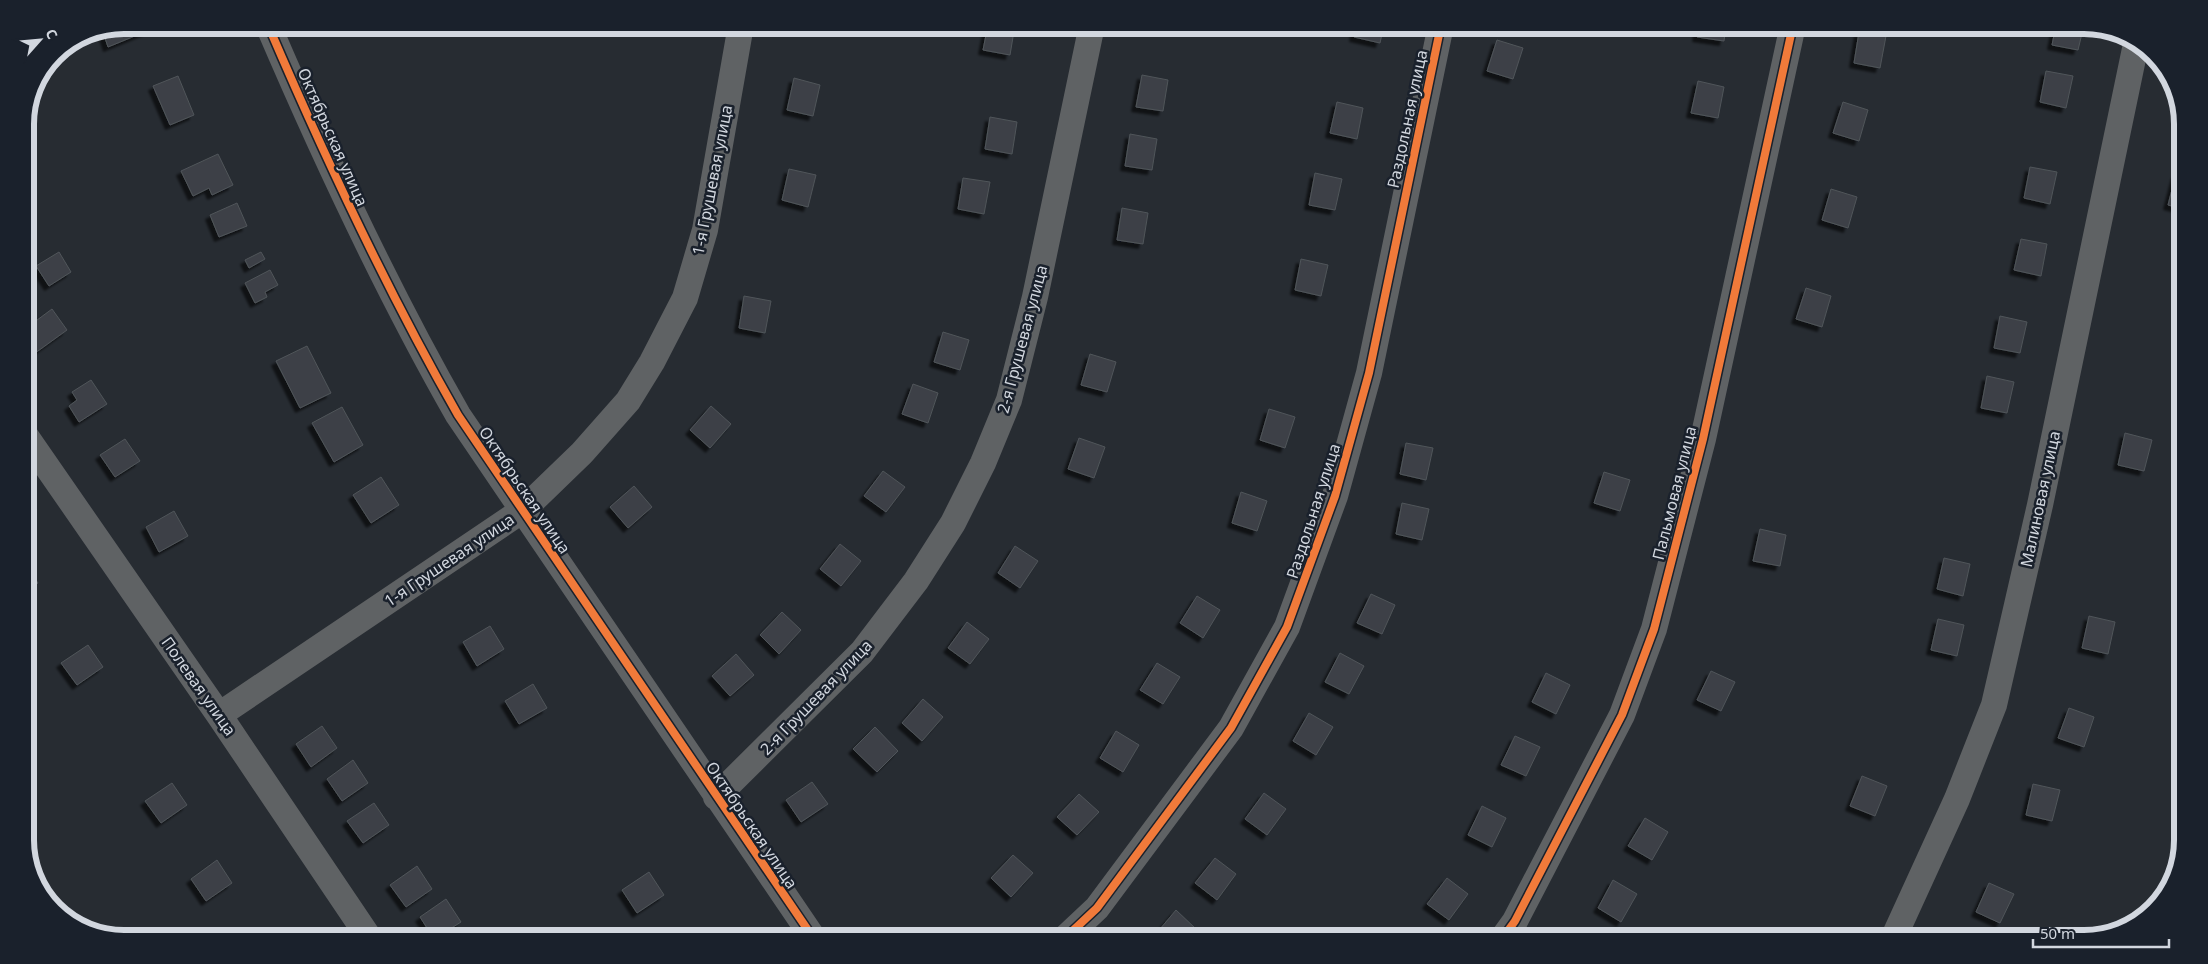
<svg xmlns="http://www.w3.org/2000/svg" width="2208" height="964" font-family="'Noto Sans',sans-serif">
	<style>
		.building { fill: #3d4146; stroke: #50555a; filter: url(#shadow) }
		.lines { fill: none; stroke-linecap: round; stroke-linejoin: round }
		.minor { stroke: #5f6264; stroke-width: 26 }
		.cycleway-casing { stroke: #1a212c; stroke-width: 11 }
		.cycleway { stroke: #f17a3a; stroke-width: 8 }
		.labels { text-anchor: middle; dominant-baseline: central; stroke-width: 5; stroke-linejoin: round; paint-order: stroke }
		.street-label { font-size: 16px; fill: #d2d7df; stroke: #1a212c }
		.rim { fill: none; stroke: #d2d7df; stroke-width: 6 }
	</style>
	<defs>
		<filter id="shadow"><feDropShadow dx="-4.5" dy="4.5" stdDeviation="1" flood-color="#0009"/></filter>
	</defs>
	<rect width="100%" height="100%" fill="#272c32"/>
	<path class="building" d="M 123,25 L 145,25 L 147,31 L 108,47 L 102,29 Z
		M 988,25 L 1015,25 L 1010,55 L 983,50 Z
		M 1356,25 L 1384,25 L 1380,43 L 1354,37 Z
		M 1699,25 L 1726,25 L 1724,41 L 1697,37 Z
		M 2056,25 L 2084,25 L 2078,50 L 2052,45 Z
		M 1859,32 L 1886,36 L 1880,68 L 1854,63 Z
		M 1497,40 L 1523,48 L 1513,79 L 1487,71 Z
		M 2046,71 L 2073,76 L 2066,108 L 2040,102 Z
		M 1142,75 L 1168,80 L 1163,111 L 1136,107 Z
		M 178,76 L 194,115 L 170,125 L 153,86 Z
		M 794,78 L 820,85 L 813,116 L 787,110 Z
		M 1698,81 L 1724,87 L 1718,118 L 1691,113 Z
		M 1337,102 L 1363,108 L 1357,139 L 1330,133 Z
		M 1843,102 L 1868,110 L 1859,141 L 1833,133 Z
		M 990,117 L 1017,122 L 1012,154 L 985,149 Z
		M 1130,134 L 1157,139 L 1152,170 L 1125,166 Z
		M 218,154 L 233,185 L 212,195 L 209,188 L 193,196 L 181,171 Z
		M 2030,167 L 2057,172 L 2050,204 L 2024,198 Z
		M 789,169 L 816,175 L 808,207 L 782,200 Z
		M 1315,173 L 1342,179 L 1335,210 L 1309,205 Z
		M 2176,174 L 2183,176 L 2183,209 L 2168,205 Z
		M 963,178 L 990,182 L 984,214 L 958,209 Z
		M 1831,189 L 1857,197 L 1848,228 L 1822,220 Z
		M 237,203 L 247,226 L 219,237 L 210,215 Z
		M 1122,208 L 1148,213 L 1143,244 L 1117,240 Z
		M 2021,239 L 2047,244 L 2041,276 L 2014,270 Z
		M 59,252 L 71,272 L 49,286 L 36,266 Z
		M 261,252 L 265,259 L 249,268 L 245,260 Z
		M 1301,259 L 1328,265 L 1321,296 L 1295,290 Z
		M 270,270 L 278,285 L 265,292 L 267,297 L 255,303 L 245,283 Z
		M 1806,288 L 1831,296 L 1822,327 L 1796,319 Z
		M 744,296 L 771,301 L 765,333 L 739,328 Z
		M 52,309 L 67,330 L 31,356 L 25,348 L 25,329 Z
		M 2000,316 L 2027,322 L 2020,353 L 1994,348 Z
		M 943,332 L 969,340 L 960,370 L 934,362 Z
		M 307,346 L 331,393 L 300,408 L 276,361 Z
		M 1090,354 L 1116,362 L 1107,392 L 1081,385 Z
		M 1987,376 L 2014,382 L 2007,413 L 1981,408 Z
		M 91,380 L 107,404 L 79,422 L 69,406 L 77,400 L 72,392 Z
		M 913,384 L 938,393 L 928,423 L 902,414 Z
		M 711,406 L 731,424 L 710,448 L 690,430 Z
		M 342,407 L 363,445 L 334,462 L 312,423 Z
		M 1269,409 L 1295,417 L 1285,448 L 1260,440 Z
		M 2125,433 L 2152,440 L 2144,471 L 2118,465 Z
		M 1079,438 L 1105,447 L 1094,478 L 1068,469 Z
		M 125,439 L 140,461 L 115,477 L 100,455 Z
		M 1406,443 L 1433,448 L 1426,480 L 1400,474 Z
		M 883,471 L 905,487 L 886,512 L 864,496 Z
		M 1604,472 L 1630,480 L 1620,511 L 1594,503 Z
		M 381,477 L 399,505 L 371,523 L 353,495 Z
		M 634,486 L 652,507 L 628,528 L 610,507 Z
		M 1241,492 L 1267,501 L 1257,531 L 1232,523 Z
		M 1402,503 L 1429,509 L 1422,540 L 1396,534 Z
		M 174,511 L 188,536 L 159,552 L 146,527 Z
		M 1760,529 L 1786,535 L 1780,566 L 1753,561 Z
		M 840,544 L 861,561 L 841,586 L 820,569 Z
		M 1015,546 L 1038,561 L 1020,588 L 998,573 Z
		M 1944,558 L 1970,564 L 1963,596 L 1937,589 Z
		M 25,564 L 38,583 L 25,592 Z
		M 1371,594 L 1395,605 L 1382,634 L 1357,623 Z
		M 1197,596 L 1220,610 L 1203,638 L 1180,623 Z
		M 782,612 L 801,630 L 779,654 L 760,635 Z
		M 2089,616 L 2115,622 L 2108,654 L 2082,648 Z
		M 1938,619 L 1964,625 L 1957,656 L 1931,650 Z
		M 967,622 L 989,639 L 970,664 L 948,648 Z
		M 490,626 L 504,649 L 477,666 L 463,642 Z
		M 88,645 L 103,667 L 77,685 L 61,663 Z
		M 1340,653 L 1364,666 L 1349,694 L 1325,682 Z
		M 736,654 L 754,675 L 730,696 L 712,676 Z
		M 1157,663 L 1180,677 L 1163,704 L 1140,690 Z
		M 1711,671 L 1735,682 L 1721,711 L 1697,700 Z
		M 1546,673 L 1570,685 L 1556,714 L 1532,702 Z
		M 533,684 L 547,708 L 519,724 L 505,701 Z
		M 923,699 L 943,717 L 922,741 L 902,723 Z
		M 2069,708 L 2094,717 L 2084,747 L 2058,738 Z
		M 1309,713 L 1333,727 L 1316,755 L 1293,741 Z
		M 322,726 L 337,748 L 311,767 L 296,744 Z
		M 875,727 L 898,751 L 877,772 L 853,749 Z
		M 1116,731 L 1139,745 L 1123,772 L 1100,758 Z
		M 1515,736 L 1540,747 L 1526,776 L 1501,765 Z
		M 353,760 L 368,783 L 342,801 L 327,779 Z
		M 1862,776 L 1887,786 L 1875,816 L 1850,806 Z
		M 812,782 L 828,804 L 801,822 L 786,800 Z
		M 172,783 L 187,805 L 161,823 L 145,801 Z
		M 2033,784 L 2060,790 L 2052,821 L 2026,815 Z
		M 1264,793 L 1286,809 L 1267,835 L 1245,819 Z
		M 1079,794 L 1099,812 L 1077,835 L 1057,817 Z
		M 374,803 L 389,825 L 363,843 L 347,821 Z
		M 1482,806 L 1506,818 L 1492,847 L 1468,835 Z
		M 1645,818 L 1668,832 L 1652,860 L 1628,846 Z
		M 1013,855 L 1033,873 L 1011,897 L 991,878 Z
		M 1215,858 L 1236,874 L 1217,900 L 1195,883 Z
		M 217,860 L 232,883 L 206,901 L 191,879 Z
		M 417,866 L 432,889 L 406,907 L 390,885 Z
		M 649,872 L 664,895 L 637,913 L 622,890 Z
		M 1447,878 L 1468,894 L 1449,920 L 1427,904 Z
		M 1613,880 L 1637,894 L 1621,922 L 1598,908 Z
		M 1989,883 L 2014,894 L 2000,923 L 1976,912 Z
		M 446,899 L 461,922 L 434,939 L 420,917 Z
		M 1176,910 L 1196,929 L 1187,939 L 1160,939 L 1155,935 Z"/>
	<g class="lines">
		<path class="minor" d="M 268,25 C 325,158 386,289 458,415 L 814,939
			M 25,435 L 219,715 L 370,939
			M 219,715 L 523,510 L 582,453 L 628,401 L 652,362 L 685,298 L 705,230 L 741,25
			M 716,797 L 862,652 L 916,581 L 953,523 L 983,463 L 1009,400 L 1035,297 L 1092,25
			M 1064,939 L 1097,908 L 1231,728 L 1287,627 L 1335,496 L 1369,373 L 1441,25
			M 1502,939 L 1515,921 L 1622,715 L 1654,629 L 1703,439 L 1793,25
			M 1893,939 L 1957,799 L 1994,705 L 2040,505 L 2136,44"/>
		<g class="cycleway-casing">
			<path id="cycleway" d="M 268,25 C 325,158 386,289 458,415 L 814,939
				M 1064,939 L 1097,908 L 1231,728 L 1287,627 L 1335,496 L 1369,373 L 1441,25
				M 1502,939 L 1515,921 L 1622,715 L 1654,629 L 1703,439 L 1793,25"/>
		</g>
		<use href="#cycleway" class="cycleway"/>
	</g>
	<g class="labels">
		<g class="street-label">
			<text transform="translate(1407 119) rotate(-78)">Раздольная улица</text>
			<text transform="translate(333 137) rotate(66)">Октябрьская улица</text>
			<text transform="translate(712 180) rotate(-79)">1-я Грушевая улица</text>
			<text transform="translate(1022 339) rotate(-75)">2-я Грушевая улица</text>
			<text transform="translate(525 490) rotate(56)">Октябрьская улица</text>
			<text transform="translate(1674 493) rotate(-76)">Пальмовая улица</text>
			<text transform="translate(2040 499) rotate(-78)">Малиновая улица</text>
			<text transform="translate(1313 511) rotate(-72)">Раздольная улица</text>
			<text transform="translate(449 560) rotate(-34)">1-я Грушевая улица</text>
			<text transform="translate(199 686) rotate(55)">Полевая улица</text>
			<text transform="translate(816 697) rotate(-46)">2-я Грушевая улица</text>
			<text transform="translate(752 825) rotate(56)">Октябрьская улица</text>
		</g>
	</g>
	<path d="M0 0H2208V964H0ZM124 34H2084A90 90 0 0 1 2174 124V840A90 90 0 0 1 2084 930H124A90 90 0 0 1 34 840V124A90 90 0 0 1 124 34Z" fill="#1a212c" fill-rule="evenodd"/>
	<path class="rim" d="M124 34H2084A90 90 0 0 1 2174 124V840A90 90 0 0 1 2084 930H124A90 90 0 0 1 34 840V124A90 90 0 0 1 124 34Z"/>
	<g transform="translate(40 40) rotate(63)" stroke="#1a212c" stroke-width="4" paint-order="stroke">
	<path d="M0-4L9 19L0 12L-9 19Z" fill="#d2d7df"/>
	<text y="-8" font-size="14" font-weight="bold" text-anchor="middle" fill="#d2d7df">С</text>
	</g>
	<path d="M2033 939v8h136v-8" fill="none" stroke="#d2d7df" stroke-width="2.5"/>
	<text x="2040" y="939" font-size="15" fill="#d2d7df" stroke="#1a212c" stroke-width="4" paint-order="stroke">50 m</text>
</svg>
